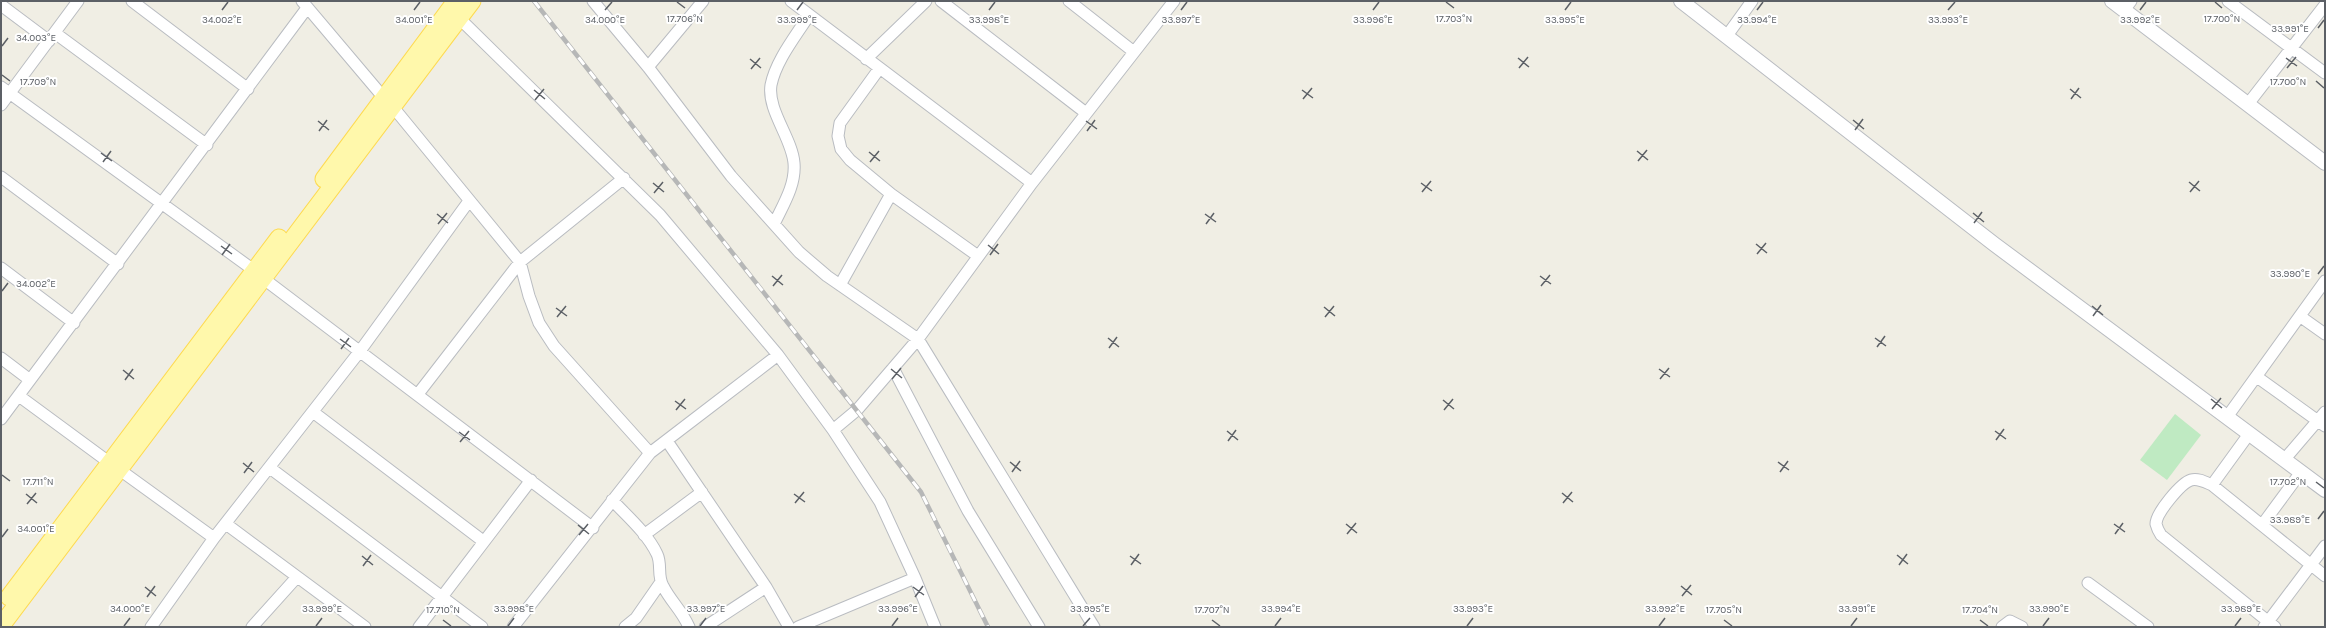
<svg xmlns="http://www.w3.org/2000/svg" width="2326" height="628" font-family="Karla,sans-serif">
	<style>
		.green { fill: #bfeac2 }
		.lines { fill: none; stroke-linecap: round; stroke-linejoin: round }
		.minor-casing { stroke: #b9bcc1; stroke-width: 13 }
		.tertiary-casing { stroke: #b9bcc1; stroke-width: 16 }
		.primary-casing { stroke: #feda50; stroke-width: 19 }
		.minor { stroke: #fff; stroke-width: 11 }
		.tertiary { stroke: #fff; stroke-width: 14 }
		.primary { stroke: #fff8ab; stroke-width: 17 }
		.rail-casing { stroke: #b6b7b7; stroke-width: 4.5 }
		.rail { stroke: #fff; stroke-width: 3; stroke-dasharray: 9; stroke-linecap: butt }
		.ticks { fill: none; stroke: #5c6066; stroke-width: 1.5 }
		.ticks-label { font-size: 10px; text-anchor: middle; fill: #5c6066; stroke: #fff; stroke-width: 4; stroke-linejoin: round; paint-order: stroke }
	</style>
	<rect width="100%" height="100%" fill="#f0eee4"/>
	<path class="green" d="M 2175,414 L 2201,435 L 2167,480 L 2140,460 Z"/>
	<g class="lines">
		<g class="minor-casing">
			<path id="minor" d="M 132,1 L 248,89
				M 302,1 L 384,98
				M 593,1 L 648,67 L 731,176 L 799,252 L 827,276 L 918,339 L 1094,627
				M 791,1 L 1032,183
				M 941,1 L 1086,113
				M 1069,1 L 1134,52
				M 2228,1 L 2325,73
				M 1,5 L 49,41
				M 2124,10 L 2131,1
				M 459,18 L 660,215 L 778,355 L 833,430 L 880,502 L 915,578 L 935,627
				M 55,33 L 207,145
				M 1726,37 L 1752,1
				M 866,59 L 926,1
				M 648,67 L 703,1
				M 879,69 L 840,123 L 838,136 L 841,149 L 850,160 L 891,194 L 978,256
				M 1,87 L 255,271
				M 2248,104 L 2325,5
				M 1,105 L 78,1
				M 393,107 L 520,262 L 529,296 L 539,323 L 554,346 L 650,453
				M 1,177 L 118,264
				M 774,224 C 783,205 796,185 794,163 C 792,138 767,110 771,85 C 776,60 796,36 809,15
				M 1,268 L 74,323
				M 264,279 L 593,528
				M 840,285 L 891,194
				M 2301,317 L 2325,334
				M 1,358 L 30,380
				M 893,368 L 968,511 L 1039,627
				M 2257,377 L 2325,426
				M 418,394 L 520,262 L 624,178
				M 19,396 L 110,463
				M 313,412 L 483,541
				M 2227,417 L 2325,281
				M 1,419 L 307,8
				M 833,430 L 857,410 L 918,339 L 1032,183 L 1174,1
				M 667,441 L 766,587 L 789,627
				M 2284,460 L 2325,412
				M 270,468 L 482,627
				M 120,470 L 214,538
				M 2212,485 L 2249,434
				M 612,500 C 627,516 647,533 657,554 C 662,564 657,576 663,586 C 671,602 681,609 689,627
				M 226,524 L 365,627
				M 2262,525 L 2301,472
				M 644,535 L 702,492
				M 2088,583 L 2148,627
				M 151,627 L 214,538 L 360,351 L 469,201
				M 252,627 L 297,577
				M 419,627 L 531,480
				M 513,627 L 650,453 L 778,355
				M 625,627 L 636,618 L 661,582
				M 705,627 L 766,587
				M 798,627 L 915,578
				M 2002,627 L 2010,621 L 2022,627
				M 2264,627 L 2325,546
				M 2275,627 L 2161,535 C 2159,532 2157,528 2156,524 C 2156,513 2181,483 2191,480 C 2198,478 2205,482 2212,485 L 2325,576"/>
		</g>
		<g class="tertiary-casing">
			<path id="tertiary" d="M 1681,1 L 1994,244 L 2325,490
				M 2112,1 L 2325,163"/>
		</g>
		<g class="primary-casing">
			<path id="primary" d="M 324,179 L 456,1
				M 9,597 L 279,238
				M 1,626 L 472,1"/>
		</g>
		<use href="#minor" class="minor"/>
		<use href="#tertiary" class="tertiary"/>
		<use href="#primary" class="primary"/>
		<g class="rail-casing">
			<path id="rail" d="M 534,1 L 921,492 L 988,627"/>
		</g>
		<use href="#rail" class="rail"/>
	</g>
	<path class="ticks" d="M 677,2 L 685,8M 1446,2 L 1454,8M 2215,2 L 2222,8M 222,10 L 228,2M 414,10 L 420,2M 605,10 L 612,2M 797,10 L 803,2M 989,10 L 995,2M 1181,10 L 1187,2M 1373,10 L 1379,2M 1565,10 L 1571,2M 1757,10 L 1763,2M 1948,10 L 1955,2M 2140,10 L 2146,2M 2318,28 L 2324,20M 2,46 L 8,38M 1518,58 L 1529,67M 2286,58 L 2297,66M 750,59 L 761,68M 1519,68 L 1528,57M 2287,68 L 2296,57M 751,69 L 760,58M 2,75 L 10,81M 2316,81 L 2324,88M 2070,89 L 2081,98M 534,90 L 545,99M 1302,90 L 1313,98M 1303,99 L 1312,88M 2071,99 L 2079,88M 535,100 L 544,89M 1853,120 L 1864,129M 318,121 L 329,130M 1086,121 L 1097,129M 1855,130 L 1863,119M 319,131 L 327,120M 1087,131 L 1095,120M 1637,151 L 1648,160M 869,152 L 880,161M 101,153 L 112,161M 1638,161 L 1647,150M 103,162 L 111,151M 870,162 L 879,151M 2189,182 L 2200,191M 653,183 L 664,192M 1421,183 L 1432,191M 1422,192 L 1431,181M 2190,192 L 2199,181M 654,193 L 663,182M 1973,213 L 1984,222M 437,214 L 448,223M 1205,214 L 1216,222M 1974,223 L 1982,212M 438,224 L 447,213M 1206,224 L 1214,213M 1756,244 L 1767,253M 988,245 L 999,254M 221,246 L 232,254M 1757,254 L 1766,243M 222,255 L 230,244M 990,255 L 998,244M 2318,274 L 2324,266M 772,276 L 783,285M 1540,276 L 1551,284M 773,286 L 782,275M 1541,286 L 1550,275M 2,291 L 8,283M 2092,306 L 2103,315M 1324,307 L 1335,316M 556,308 L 567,316M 2093,316 L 2101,305M 557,317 L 566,306M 1325,317 L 1334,306M 1108,338 L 1119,347M 1875,338 L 1886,346M 340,339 L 351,347M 1877,347 L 1885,336M 1109,348 L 1117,337M 341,349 L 349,338M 891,369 L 902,378M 1659,369 L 1670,377M 123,370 L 134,379M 892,379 L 901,368M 1660,379 L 1669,368M 125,380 L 133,369M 2211,399 L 2222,408M 1443,400 L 1454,409M 675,401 L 686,409M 2212,409 L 2221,398M 676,410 L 685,399M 1444,410 L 1453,399M 1227,431 L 1238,440M 1995,431 L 2006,439M 459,432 L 470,440M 1996,440 L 2004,429M 1228,441 L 1236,430M 460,442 L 469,431M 1010,462 L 1021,471M 1778,462 L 1789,470M 243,463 L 254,472M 1012,472 L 1020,461M 1780,472 L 1788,461M 244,473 L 252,462M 2,475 L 10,481M 2316,482 L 2324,488M 1562,493 L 1573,502M 26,494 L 37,503M 794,494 L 805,502M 795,503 L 804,492M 1563,503 L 1572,492M 27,504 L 36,493M 2318,519 L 2324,511M 1346,524 L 1357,533M 2114,524 L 2125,532M 578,525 L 589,534M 1347,534 L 1356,523M 2115,534 L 2123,523M 579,535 L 588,524M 2,537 L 8,529M 1897,555 L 1908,564M 362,556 L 373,565M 1130,556 L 1141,564M 1131,565 L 1139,554M 1899,565 L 1907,554M 363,566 L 371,555M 1681,586 L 1692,595M 145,587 L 156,596M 913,587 L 924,595M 1682,596 L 1691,585M 147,597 L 155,586M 915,597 L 923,586M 443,620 L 451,626M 1212,620 L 1220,626M 1724,620 L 1732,626M 1980,620 L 1988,626M 124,626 L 130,618M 316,626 L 322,618M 508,626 L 514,618M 700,626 L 706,618M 892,626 L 898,618M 1083,626 L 1090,618M 1275,626 L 1281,618M 1467,626 L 1473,618M 1659,626 L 1665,618M 1851,626 L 1857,618M 2043,626 L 2049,618M 2235,626 L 2241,618"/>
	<g class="ticks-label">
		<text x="2222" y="22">17.700°N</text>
		<text x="685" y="22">17.706°N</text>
		<text x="1454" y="22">17.703°N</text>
		<text x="222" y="23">34.002°E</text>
		<text x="414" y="23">34.001°E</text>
		<text x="605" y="23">34.000°E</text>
		<text x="797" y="23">33.999°E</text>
		<text x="989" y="23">33.998°E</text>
		<text x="1181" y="23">33.997°E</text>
		<text x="1373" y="23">33.996°E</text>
		<text x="1565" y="23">33.995°E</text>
		<text x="1757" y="23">33.994°E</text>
		<text x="1948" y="23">33.993°E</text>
		<text x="2140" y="23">33.992°E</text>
		<text x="2290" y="32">33.991°E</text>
		<text x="36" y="41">34.003°E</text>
		<text x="38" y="85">17.709°N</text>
		<text x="2288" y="85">17.700°N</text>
		<text x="2290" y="277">33.990°E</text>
		<text x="36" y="287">34.002°E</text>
		<text x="38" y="485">17.711°N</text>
		<text x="2288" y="485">17.702°N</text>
		<text x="2290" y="523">33.989°E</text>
		<text x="36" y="532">34.001°E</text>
		<text x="130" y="612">34.000°E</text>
		<text x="322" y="612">33.999°E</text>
		<text x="514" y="612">33.998°E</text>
		<text x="706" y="612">33.997°E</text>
		<text x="898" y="612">33.996°E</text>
		<text x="1090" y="612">33.995°E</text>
		<text x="1281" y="612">33.994°E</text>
		<text x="1473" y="612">33.993°E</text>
		<text x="1665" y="612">33.992°E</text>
		<text x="1857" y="612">33.991°E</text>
		<text x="2049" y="612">33.990°E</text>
		<text x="2241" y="612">33.989°E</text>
		<text x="443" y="613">17.710°N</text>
		<text x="1212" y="613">17.707°N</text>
		<text x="1724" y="613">17.705°N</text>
		<text x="1980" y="613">17.704°N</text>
	</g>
	<rect width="2326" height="628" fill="none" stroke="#5c6066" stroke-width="4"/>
</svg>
